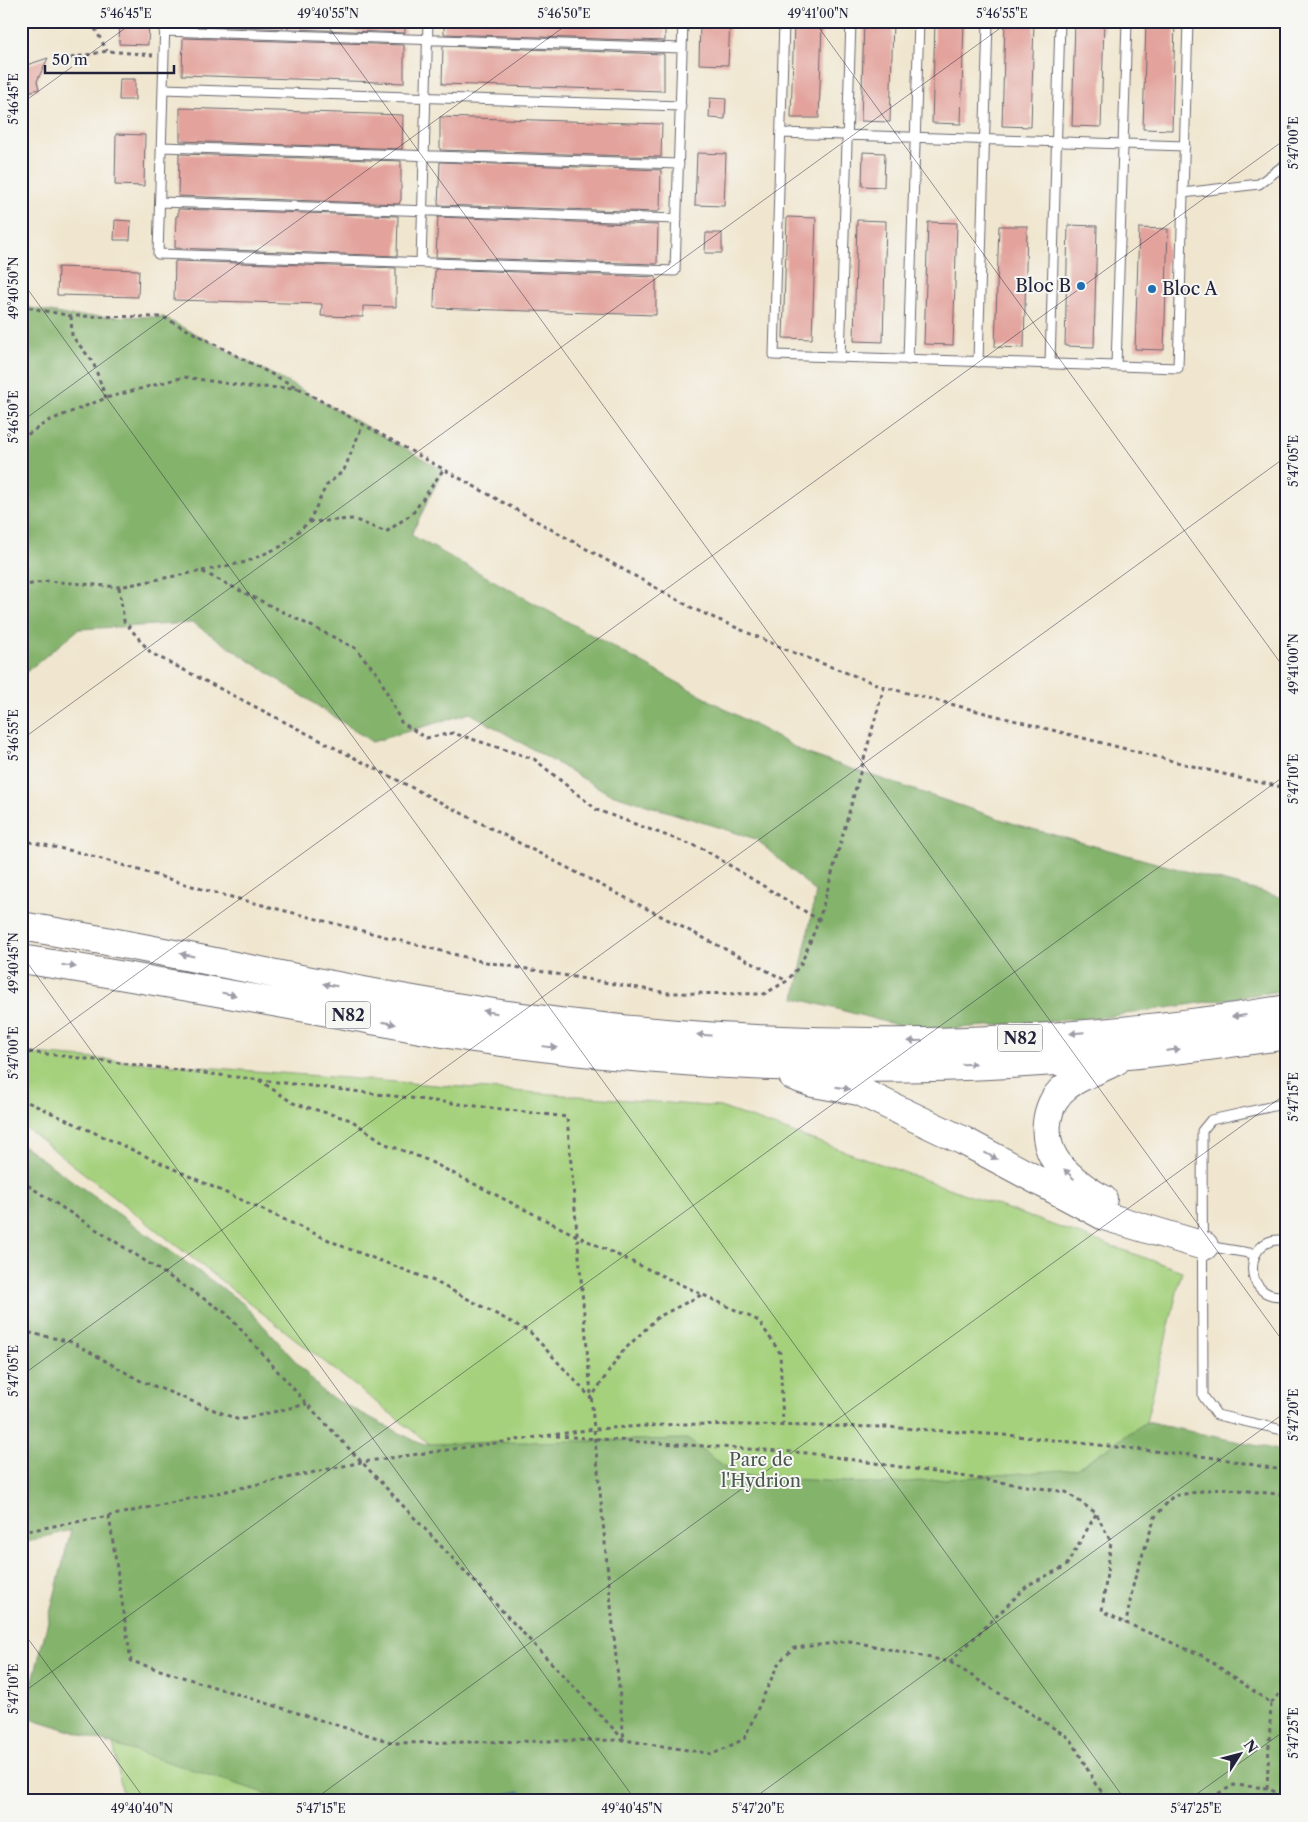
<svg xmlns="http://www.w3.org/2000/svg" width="1308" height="1822" font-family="'Libre Caslon Text',serif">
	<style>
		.green { fill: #a5d17d; stroke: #647a5c }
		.forest { fill: #84b36c; stroke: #536a54 }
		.water { fill: #45a8c4; stroke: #346580 }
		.building { fill: #e3a39c }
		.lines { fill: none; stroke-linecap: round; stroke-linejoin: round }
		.service-casing { stroke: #6a676f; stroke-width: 11 }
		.trunk-casing { stroke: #6a676f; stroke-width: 30 }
		.path { stroke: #6a676f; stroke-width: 3; stroke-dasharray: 4 4; stroke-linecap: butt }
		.service { stroke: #fff; stroke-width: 9 }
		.trunk { stroke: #fff; stroke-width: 28 }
		.oneway { fill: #9c9ca7 }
		.ticks { fill: none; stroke: #22223b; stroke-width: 1; stroke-opacity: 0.45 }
		.poi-dot { fill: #1f6fb2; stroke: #f6f6f2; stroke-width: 2 }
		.labels { text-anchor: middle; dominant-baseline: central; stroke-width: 4; stroke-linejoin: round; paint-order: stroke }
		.shield { fill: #f6f6f2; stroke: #626272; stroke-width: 1 }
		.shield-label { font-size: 16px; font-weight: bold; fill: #22223b }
		.poi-label { font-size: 18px; fill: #22223b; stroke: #f6f6f2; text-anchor: end }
		.park-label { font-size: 18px; fill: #49574f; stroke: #f6f6f2 }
		.neatline { fill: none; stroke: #22223b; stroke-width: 2 }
		.ticks-label { font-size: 12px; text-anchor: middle; fill: #22223b }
	</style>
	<rect width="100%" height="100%" fill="#f6f6f2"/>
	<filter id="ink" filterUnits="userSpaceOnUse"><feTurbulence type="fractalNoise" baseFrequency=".02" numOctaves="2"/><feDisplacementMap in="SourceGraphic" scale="10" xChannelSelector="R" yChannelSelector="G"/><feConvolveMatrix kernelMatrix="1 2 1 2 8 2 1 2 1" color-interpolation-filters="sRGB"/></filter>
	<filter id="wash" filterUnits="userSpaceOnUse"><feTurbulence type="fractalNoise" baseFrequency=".0096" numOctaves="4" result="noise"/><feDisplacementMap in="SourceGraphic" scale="20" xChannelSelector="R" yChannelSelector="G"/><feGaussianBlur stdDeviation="1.12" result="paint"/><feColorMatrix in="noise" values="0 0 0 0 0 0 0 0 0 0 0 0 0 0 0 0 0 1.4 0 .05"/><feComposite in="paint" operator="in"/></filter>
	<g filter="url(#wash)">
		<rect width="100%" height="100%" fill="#f0e6cf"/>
		<path class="green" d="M 21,1053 L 720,1107 L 1182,1271 L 1146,1422 L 1287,1801 L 124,1801 L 113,1743 L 24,1716 L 432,1446 L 21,1124 Z"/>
		<path class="forest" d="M 21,306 L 71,316 L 163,317 L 298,388 L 443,470 L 411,535 L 805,753 L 1018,825 L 1287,899 L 1287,990 L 1105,1017 L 920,1031 L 795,998 L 816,892 L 756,839 L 608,793 L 470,713 L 372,742 L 193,623 L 79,629 L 21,676 Z
			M 21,1144 L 244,1304 L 325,1394 L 421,1444 L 687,1439 L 738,1476 L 881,1484 L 1076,1469 L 1146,1422 L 1287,1452 L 1287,1801 L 527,1801 L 520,1791 L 472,1801 L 290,1801 L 24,1716 L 71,1530 L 21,1543 Z"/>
		<path class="water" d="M 520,1791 L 527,1801 L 472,1801 Z"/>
		<g id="blocks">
			<path class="building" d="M 120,21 L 149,21 L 148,45 L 119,44 Z
				M 183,21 L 405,21 L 405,33 L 183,25 Z
				M 444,21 L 665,21 L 665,41 L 444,34 Z
				M 700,21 L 730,21 L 728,65 L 699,64 Z
				M 794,21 L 822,21 L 819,118 L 791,118 Z
				M 864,21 L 893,21 L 890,122 L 861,121 Z
				M 935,21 L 964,21 L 961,124 L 932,123 Z
				M 1005,21 L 1034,21 L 1031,127 L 1002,126 Z
				M 1075,21 L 1104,21 L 1101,127 L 1072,126 Z
				M 1146,21 L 1175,21 L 1172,130 L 1143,129 Z
				M 183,38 L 404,45 L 404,83 L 182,75 Z
				M 443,46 L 664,54 L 664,91 L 442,84 Z
				M 48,58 L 37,81 L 39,89 L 21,94 L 21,67 Z
				M 120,79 L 135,79 L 135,100 L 119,100 Z
				M 710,98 L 726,99 L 725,119 L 709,118 Z
				M 180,108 L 403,115 L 402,149 L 180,141 Z
				M 440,117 L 662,124 L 661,157 L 440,150 Z
				M 116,134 L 145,135 L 144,186 L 115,185 Z
				M 863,152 L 885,153 L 884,187 L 862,186 Z
				M 697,153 L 726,154 L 724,206 L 695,205 Z
				M 179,154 L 401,161 L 401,199 L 399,204 L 178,196 Z
				M 440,162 L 661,170 L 660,208 L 658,212 L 438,205 Z
				M 178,209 L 398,216 L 397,256 L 175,248 L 176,216 L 178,216 Z
				M 438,217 L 658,225 L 657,264 L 436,257 Z
				M 787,217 L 816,218 L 812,339 L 783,338 Z
				M 115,220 L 131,221 L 130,240 L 114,240 Z
				M 857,220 L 886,221 L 883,342 L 854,341 Z
				M 928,222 L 957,223 L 953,345 L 924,344 Z
				M 1068,225 L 1097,226 L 1094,347 L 1065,346 Z
				M 999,226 L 1027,226 L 1024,348 L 995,347 Z
				M 1139,228 L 1168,229 L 1164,350 L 1135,349 Z
				M 706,233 L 722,233 L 722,253 L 705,253 Z
				M 175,261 L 396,268 L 396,307 L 363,306 L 363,317 L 321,316 L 322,304 L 174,300 Z
				M 58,267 L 139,270 L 138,297 L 57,295 Z
				M 435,269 L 656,277 L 656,315 L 434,308 Z"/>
		</g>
	</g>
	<g filter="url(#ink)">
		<use href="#blocks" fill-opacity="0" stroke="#6a676f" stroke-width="1"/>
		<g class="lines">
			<g class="service-casing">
				<path id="service" d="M 165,21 L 158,254 L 675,271 L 683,21
					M 784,21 L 774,355 L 1178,368 L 1188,21
					M 164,31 L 682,48
					M 163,89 L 681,106
					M 781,133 L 1185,146
					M 161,147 L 679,164
					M 1183,193 L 1259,184 L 1287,163
					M 160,202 L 677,219
					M 421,262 L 428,21
					M 840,357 L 851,21
					M 908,360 L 919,21
					M 978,362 L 988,21
					M 1050,364 L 1060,21
					M 1116,366 L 1127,21
					M 1287,1103 L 1211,1120 L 1202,1131 L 1203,1396 L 1217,1415 L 1287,1431
					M 1287,1241 C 1242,1231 1240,1304 1287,1295
					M 1207,1246 L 1255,1254"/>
			</g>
			<g class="trunk-casing">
				<path id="trunk" d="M 21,926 C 182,952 340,991 501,1014 C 760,1052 1029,1053 1287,1009
					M 21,959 C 131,976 240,996 350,1016 C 396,1024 442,1034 489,1040 C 753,1079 1023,1076 1287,1035
					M 793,1076 L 813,1083 L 859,1091 L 964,1141 L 1104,1216 L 1204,1246
					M 1103,1199 C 1088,1192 1062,1172 1054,1158 C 1041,1135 1045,1101 1068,1085 C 1081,1075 1101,1069 1116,1061"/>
			</g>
			<path class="path" d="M 91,21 L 107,51
				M 55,61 L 107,51 L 153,55
				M 21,306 L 71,316 L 163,317 L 298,388 L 694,609 L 787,650 L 884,687 L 1243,779 L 1287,788
				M 71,316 L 72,336 L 93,362 L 106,398
				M 21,439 L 48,421 L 106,398 L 184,377 L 250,387 L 298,388
				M 309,522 L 353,519 L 386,532 L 413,513 L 443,470
				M 202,571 L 246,562 L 282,546 L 309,522 L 326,486 L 344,470 L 363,424
				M 21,586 L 48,581 L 119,587 L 201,571 L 355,648 L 378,674 L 401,722 L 426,738 L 453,733 L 534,759 L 597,810 L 703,849 L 819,920
				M 119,587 L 124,621 L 151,653 L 787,981
				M 21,840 L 82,853 L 212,892 L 480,961 L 668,993 L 764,994 L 787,981 L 801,964 L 819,920 L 884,687
				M 21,1051 L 567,1117 L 594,1429 L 624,1740 L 394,1743 L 131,1661 L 109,1516
				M 259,1080 L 293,1103 L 351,1120 L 386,1144 L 427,1160 L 577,1236 L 759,1321 L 780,1353 L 783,1424
				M 21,1099 L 344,1247 L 434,1281 L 530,1332 L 591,1398 L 622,1352 L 658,1317 L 703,1294
				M 21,1181 L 226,1313 L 307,1404 L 624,1740 L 713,1754 L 744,1739 L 779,1662 L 794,1648 L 850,1641 L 950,1662 L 1071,1739 L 1096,1785 L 1110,1801
				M 21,1331 L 72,1342 L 139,1380 L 239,1420 L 307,1404
				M 556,1436 L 808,1453 L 1066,1492 L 1096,1513 L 1111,1542 L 1102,1611 L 1126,1623
				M 21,1532 L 109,1516 L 362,1462 L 594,1429 L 680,1424 L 886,1427 L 1017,1436 L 1217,1458 L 1287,1471
				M 950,1662 L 1028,1585 L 1066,1566 L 1096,1514
				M 1271,1703 L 1287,1685
				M 1267,1788 L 1271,1703 L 1203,1656 L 1126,1623 L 1134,1581 L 1155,1517 L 1173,1496 L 1220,1488 L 1287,1495
				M 1204,1801 L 1234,1785 L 1267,1788 L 1287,1798"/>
			<use href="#service" class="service"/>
			<use href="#trunk" class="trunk"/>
		</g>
		<defs><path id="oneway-solid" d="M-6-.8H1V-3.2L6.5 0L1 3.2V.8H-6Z" transform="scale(1.25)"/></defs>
		<g class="oneway">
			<use href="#oneway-solid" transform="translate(187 955) rotate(-169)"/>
			<use href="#oneway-solid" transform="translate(69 966) rotate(9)"/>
			<use href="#oneway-solid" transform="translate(330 985) rotate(-170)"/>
			<use href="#oneway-solid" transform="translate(229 994) rotate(10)"/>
			<use href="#oneway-solid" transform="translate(490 1012) rotate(-170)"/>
			<use href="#oneway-solid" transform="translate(1239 1016) rotate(173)"/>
			<use href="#oneway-solid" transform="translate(389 1023) rotate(10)"/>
			<use href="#oneway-solid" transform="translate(1077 1033) rotate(175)"/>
			<use href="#oneway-solid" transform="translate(704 1035) rotate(-176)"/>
			<use href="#oneway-solid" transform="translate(915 1041) rotate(178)"/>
			<use href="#oneway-solid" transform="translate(550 1047) rotate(6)"/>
			<use href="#oneway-solid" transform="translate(1173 1050) rotate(-7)"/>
			<use href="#oneway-solid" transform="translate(969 1064) rotate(-2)"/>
			<use href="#oneway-solid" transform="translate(843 1088) rotate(10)"/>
			<use href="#oneway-solid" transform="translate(991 1156) rotate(28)"/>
			<use href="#oneway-solid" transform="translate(1069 1174) rotate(-135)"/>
		</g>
	</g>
	<path class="ticks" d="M 324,21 L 1287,1347M 814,21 L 1287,672M 21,104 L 135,21M 21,280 L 1126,1801M 21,422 L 572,21M 21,740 L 1010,21M 21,954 L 636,1801M 21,1058 L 1287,138M 21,1376 L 1287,456M 21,1629 L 146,1801M 21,1694 L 1287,774M 312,1801 L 1287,1093M 750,1801 L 1287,1411M 1187,1801 L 1287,1729"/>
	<g class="poi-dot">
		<circle cx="1081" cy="286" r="5"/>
		<circle cx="1152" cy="289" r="5"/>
	</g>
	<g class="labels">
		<g class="shield">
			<rect x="325.5" y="1001.5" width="45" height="27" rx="4"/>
			<rect x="997.5" y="1024.5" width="45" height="27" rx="4"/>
		</g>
		<g class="shield-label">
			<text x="348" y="1015">N82</text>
			<text x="1020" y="1038">N82</text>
		</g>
		<g class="poi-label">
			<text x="1071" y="286">Bloc B</text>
			<text x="1162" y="289" text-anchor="start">Bloc A</text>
		</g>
		<g class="park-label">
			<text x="761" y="1460">Parc de<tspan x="761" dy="21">l'Hydrion</tspan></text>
		</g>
	</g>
	<rect width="1308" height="1822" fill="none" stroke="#f6f6f2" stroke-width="55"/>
	<g transform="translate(1240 1754) rotate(54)" stroke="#f6f6f2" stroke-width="4" paint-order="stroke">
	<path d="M0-4L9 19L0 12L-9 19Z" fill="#22223b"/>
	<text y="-8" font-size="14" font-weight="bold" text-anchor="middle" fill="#22223b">N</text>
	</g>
	<path d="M45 65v8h129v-8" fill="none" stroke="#22223b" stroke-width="2.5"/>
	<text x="52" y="65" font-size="15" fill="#22223b" stroke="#f6f6f2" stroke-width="4" paint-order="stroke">50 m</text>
	<rect x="28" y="28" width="1252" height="1766" class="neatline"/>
	<g class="ticks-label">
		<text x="126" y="18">5°46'45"E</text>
		<text x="328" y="18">49°40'55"N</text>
		<text x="564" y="18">5°46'50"E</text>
		<text x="818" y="18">49°41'00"N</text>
		<text x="1002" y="18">5°46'55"E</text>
		<text transform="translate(14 99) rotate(-90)" y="4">5°46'45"E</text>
		<text transform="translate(1294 143) rotate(-90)" y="4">5°47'00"E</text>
		<text transform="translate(14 288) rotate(-90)" y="4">49°40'50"N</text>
		<text transform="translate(14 417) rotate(-90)" y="4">5°46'50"E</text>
		<text transform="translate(1294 461) rotate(-90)" y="4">5°47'05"E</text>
		<text transform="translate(1294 664) rotate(-90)" y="4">49°41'00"N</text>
		<text transform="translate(14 735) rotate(-90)" y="4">5°46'55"E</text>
		<text transform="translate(1294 779) rotate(-90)" y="4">5°47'10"E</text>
		<text transform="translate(14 963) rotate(-90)" y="4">49°40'45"N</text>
		<text transform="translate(14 1053) rotate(-90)" y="4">5°47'00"E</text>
		<text transform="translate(1294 1097) rotate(-90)" y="4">5°47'15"E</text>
		<text transform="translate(14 1371) rotate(-90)" y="4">5°47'05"E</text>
		<text transform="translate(1294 1415) rotate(-90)" y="4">5°47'20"E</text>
		<text transform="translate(14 1689) rotate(-90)" y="4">5°47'10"E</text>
		<text transform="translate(1294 1733) rotate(-90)" y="4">5°47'25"E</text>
		<text x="142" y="1813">49°40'40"N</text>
		<text x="321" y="1813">5°47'15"E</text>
		<text x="632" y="1813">49°40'45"N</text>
		<text x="758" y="1813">5°47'20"E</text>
		<text x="1196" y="1813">5°47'25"E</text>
	</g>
</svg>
